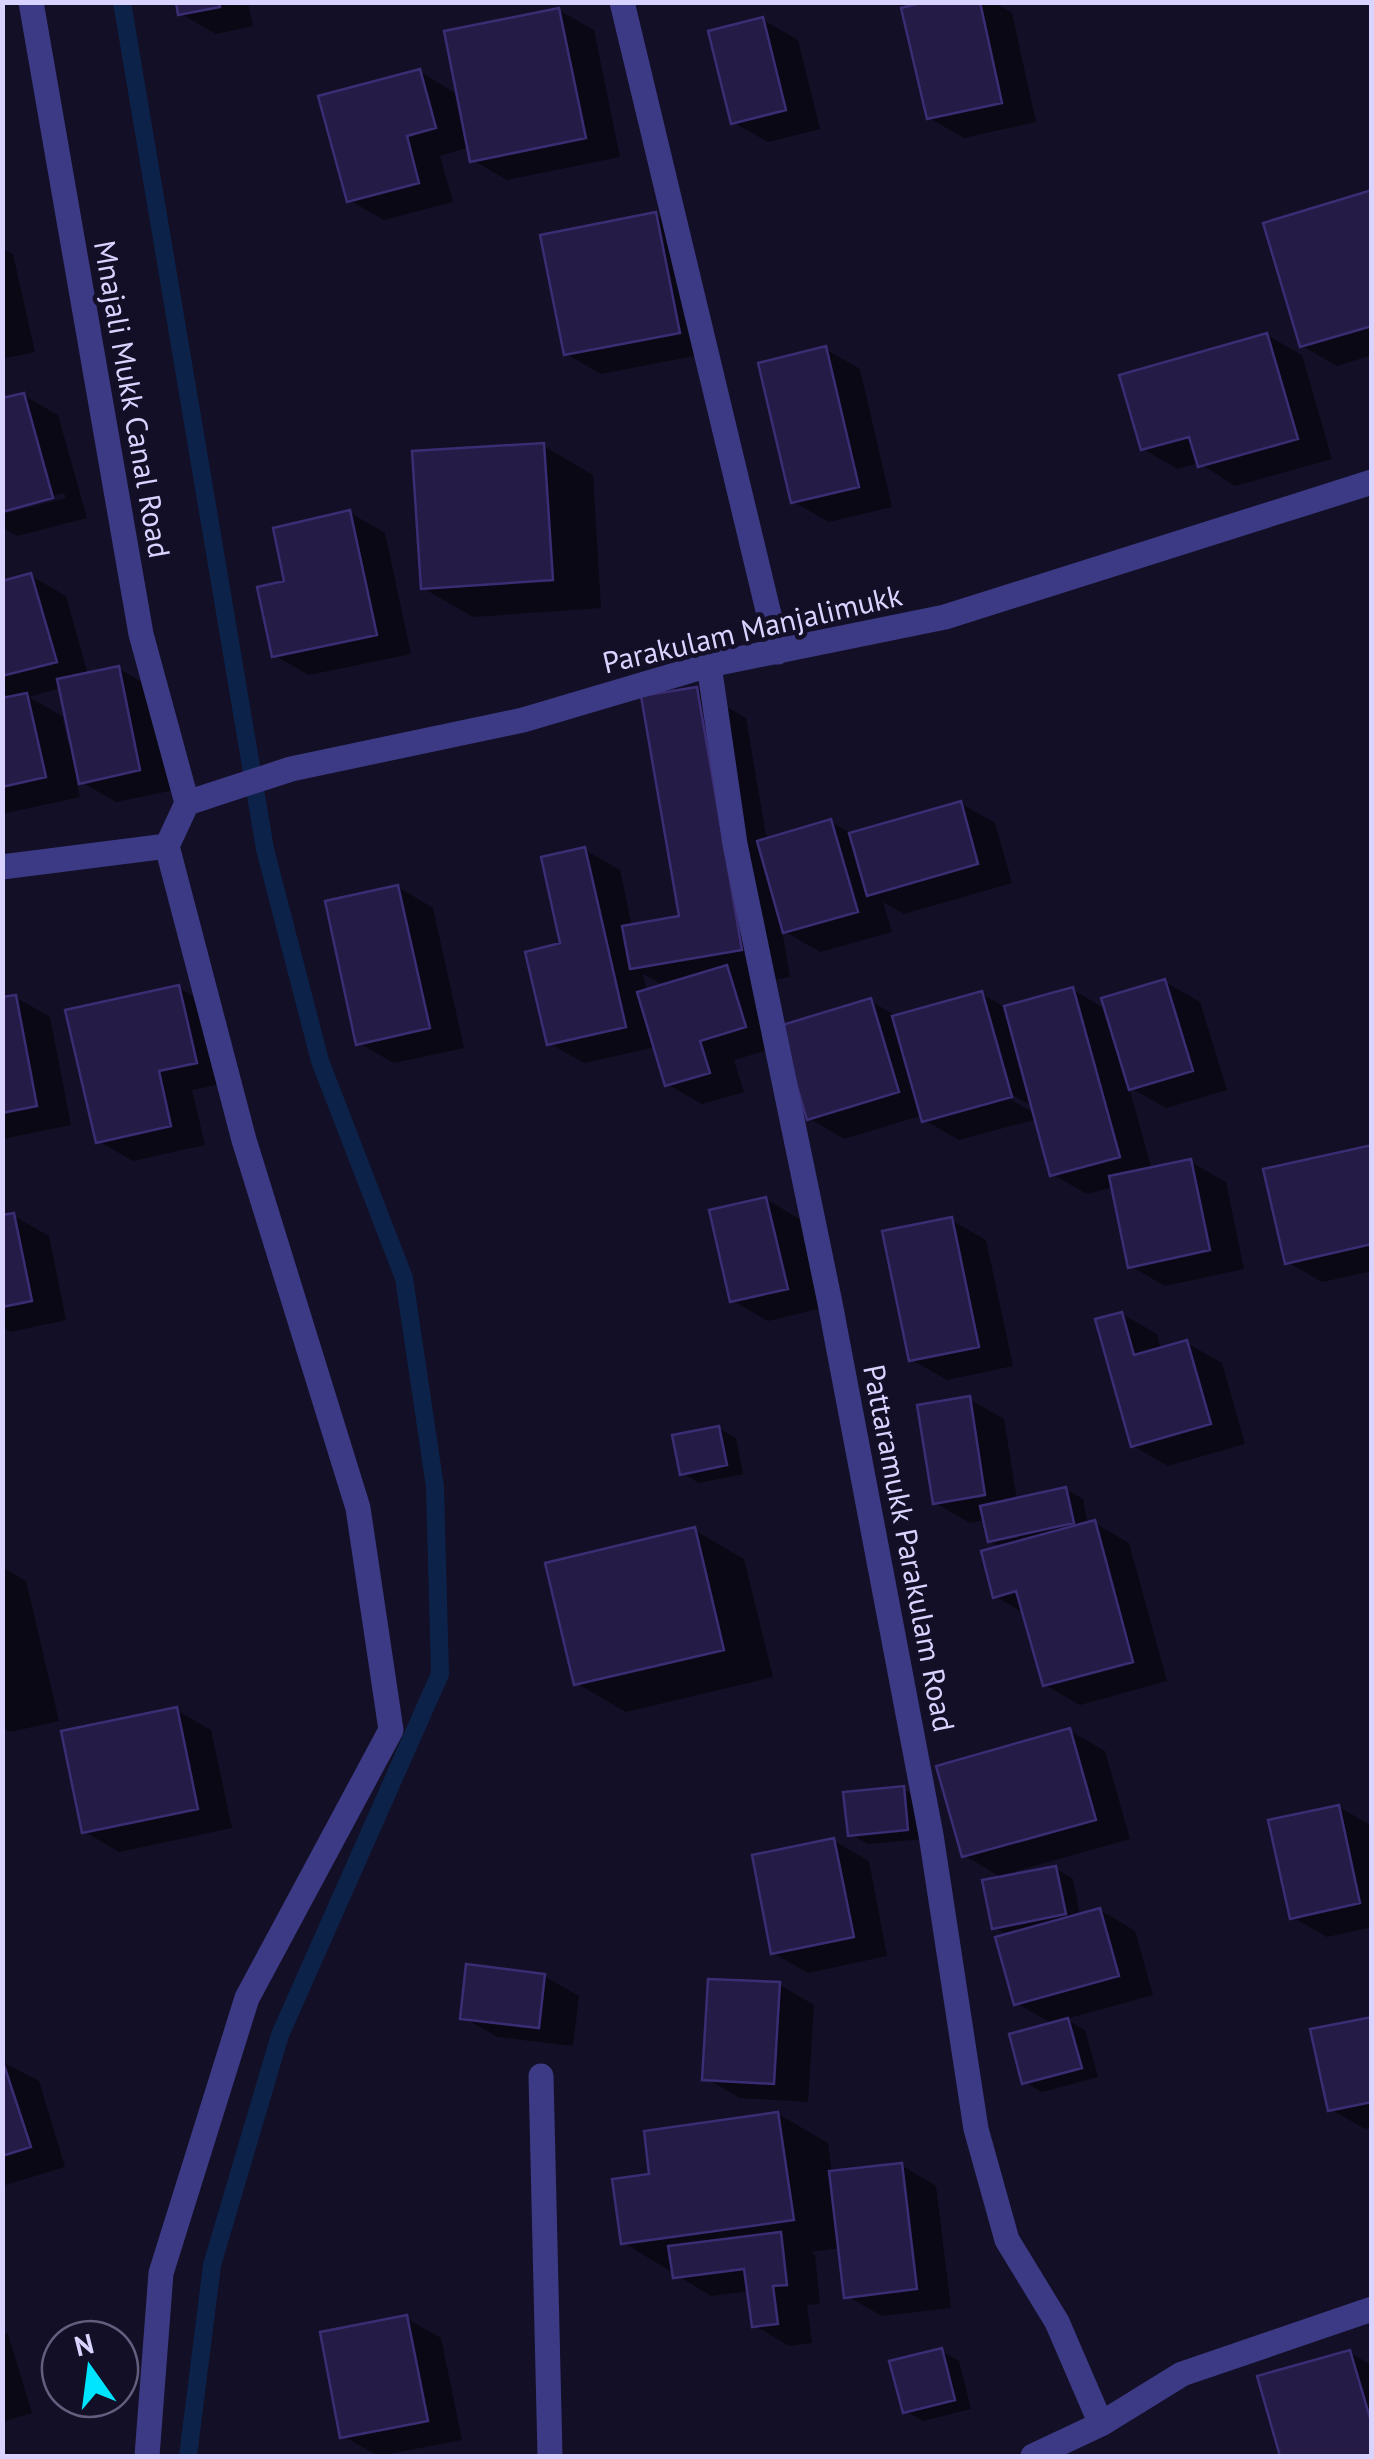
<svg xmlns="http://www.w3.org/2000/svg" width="1374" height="2459" font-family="'PT Sans',sans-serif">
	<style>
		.shadow { fill: #0007; fill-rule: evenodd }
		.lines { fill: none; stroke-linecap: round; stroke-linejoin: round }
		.stream { stroke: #0c2248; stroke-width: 18 }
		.building { fill: #241b47; stroke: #3b2d73; stroke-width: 2.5 }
		.minor { stroke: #3d3a85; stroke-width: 25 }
		.labels { text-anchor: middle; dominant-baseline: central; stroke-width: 9; stroke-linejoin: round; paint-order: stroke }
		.street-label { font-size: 30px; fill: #d9d4ff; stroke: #130f26 }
	</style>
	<rect width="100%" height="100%" fill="#130f26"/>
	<path class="shadow" d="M 178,2 L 248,2 L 253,26 L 216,34 L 181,14 Z
		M 936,2 L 993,2 L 1012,13 L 1036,122 L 964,138 L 929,118 Z
		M 559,10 L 594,30 L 620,157 L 507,180 L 472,160 L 470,147 L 440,156 L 453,202 L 384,220 L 349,200 L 420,72 L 459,95 Z
		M 763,20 L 798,40 L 820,129 L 768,142 L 733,122 Z
		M 1372,193 L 1372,355 L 1337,366 L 1302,346 Z
		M 655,215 L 690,235 L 714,352 L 601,374 L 566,354 Z
		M 2,248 L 13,254 L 35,352 L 2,359 Z
		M 1267,335 L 1302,355 L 1332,459 L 1235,486 L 1199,463 L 1178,469 L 1143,449 Z
		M 825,349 L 860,369 L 892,507 L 829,522 L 794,502 Z
		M 23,395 L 58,415 L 87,518 L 17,536 L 2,527 L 2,401 ZM 64,493 L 66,498 L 7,513 L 7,508 Z
		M 544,446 L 593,475 L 601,608 L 473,617 L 423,588 Z
		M 350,513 L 385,533 L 411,654 L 309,675 L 274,655 Z
		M 31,576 L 66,596 L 88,675 L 118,668 L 153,689 L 174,790 L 116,802 L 76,779 L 80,797 L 2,814 L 2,701 L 12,699 L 2,693 L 2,584 ZM 61,688 L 73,742 L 68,743 L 62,716 L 29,697 Z
		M 696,689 L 746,718 L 767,841 L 831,822 L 852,834 L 960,803 L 995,823 L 1012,883 L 904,914 L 883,902 L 892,932 L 820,952 L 782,930 L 790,977 L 755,984 L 779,1047 L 734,1060 L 744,1092 L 702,1104 L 667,1084 L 656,1047 L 584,1063 L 549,1043 L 563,945 L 585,850 L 620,870 L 632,927 L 682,919 ZM 643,974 L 665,986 L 647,992 Z
		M 398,887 L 433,908 L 464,1048 L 394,1063 L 359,1043 Z
		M 1165,982 L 1200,1002 L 1227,1090 L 1166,1108 L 1129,1087 L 1152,1170 L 1191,1162 L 1226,1182 L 1244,1269 L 1165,1286 L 1130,1266 L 1114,1187 L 1087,1194 L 1052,1174 L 1037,1119 L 959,1140 L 924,1120 L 923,1115 L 844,1139 L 809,1118 L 870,1001 L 898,1017 L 982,994 L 1006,1008 L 1073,990 L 1107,1010 ZM 1002,1089 L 1034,1107 L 1034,1113 L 1000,1093 Z
		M 179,988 L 214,1008 L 231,1082 L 192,1090 L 205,1145 L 133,1161 L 98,1141 Z
		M 15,997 L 50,1017 L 71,1125 L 2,1139 L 2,1000 Z
		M 1372,1148 L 1372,1271 L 1322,1282 L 1287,1262 Z
		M 766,1199 L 801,1220 L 822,1308 L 768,1321 L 733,1301 Z
		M 14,1216 L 49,1236 L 66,1320 L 11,1332 L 2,1327 L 2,1218 Z
		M 951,1220 L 986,1240 L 1013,1366 L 947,1380 L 912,1360 Z
		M 1122,1314 L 1157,1334 L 1161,1350 L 1187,1343 L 1222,1363 L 1245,1444 L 1168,1466 L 1133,1446 Z
		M 969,1399 L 1004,1419 L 1017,1500 L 1065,1489 L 1083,1499 L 1088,1524 L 1094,1523 L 1129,1543 L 1167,1681 L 1080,1705 L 1045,1685 L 1025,1614 L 995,1596 L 1002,1548 L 990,1541 L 985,1520 L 970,1523 L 935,1503 Z
		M 718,1428 L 736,1438 L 743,1474 L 699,1483 L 682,1473 Z
		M 694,1530 L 744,1559 L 773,1677 L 626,1712 L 576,1683 Z
		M 2,1567 L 26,1581 L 59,1721 L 10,1732 L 2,1727 Z
		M 176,1710 L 211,1730 L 232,1828 L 119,1852 L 85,1832 Z
		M 1070,1731 L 1105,1751 L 1130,1839 L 1002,1875 L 1002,1878 L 964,1855 Z
		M 903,1789 L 921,1799 L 924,1839 L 868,1844 L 850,1834 Z
		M 1339,1807 L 1372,1826 L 1372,1927 L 1327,1937 L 1292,1917 Z
		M 834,1841 L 869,1861 L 887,1956 L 808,1973 L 773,1953 Z
		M 1055,1868 L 1073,1879 L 1080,1916 L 1100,1910 L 1135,1931 L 1153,1995 L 1066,2019 L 1085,2030 L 1098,2077 L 1042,2092 L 1025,2082 L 1053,2024 L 1016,2003 L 1009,1936 L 994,1927 Z
		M 544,1976 L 579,1996 L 573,2046 L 497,2037 L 463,2017 Z
		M 780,1985 L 814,2005 L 808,2102 L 740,2098 L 705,2078 Z
		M 1372,2019 L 1372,2128 L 1365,2129 L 1330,2109 Z
		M 2,2062 L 39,2081 L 65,2167 L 2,2186 Z
		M 778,2114 L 828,2143 L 832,2174 L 901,2165 L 936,2186 L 951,2308 L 882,2316 L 847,2296 L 841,2248 L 810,2252 L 815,2255 L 820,2304 L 807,2305 L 812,2343 L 789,2346 L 754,2325 L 750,2291 L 711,2296 L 624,2243 L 652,2176 Z
		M 406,2318 L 441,2338 L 462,2440 L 378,2456 L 343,2436 Z
		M 2,2331 L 8,2334 L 32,2413 L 2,2422 Z
		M 941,2351 L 959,2361 L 971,2409 L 923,2421 L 905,2411 Z
		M 1350,2353 L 1372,2365 L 1372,2456 L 1282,2456 L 1260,2378 Z"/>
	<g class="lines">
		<path class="stream" d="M 122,2 L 265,849 L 320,1061 L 404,1278 L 435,1487 L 440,1674 L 280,2035 L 212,2265 L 188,2456"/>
	</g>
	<path class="building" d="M 176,2 L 219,2 L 220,7 L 178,15 Z
		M 924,2 L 980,2 L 1002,103 L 927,119 L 901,8 Z
		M 559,8 L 586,138 L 470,162 L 444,31 Z
		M 763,17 L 786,110 L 731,124 L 708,31 Z
		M 420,69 L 436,128 L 407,136 L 419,183 L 347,202 L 318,96 Z
		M 1372,190 L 1372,326 L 1300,347 L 1263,223 Z
		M 656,212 L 680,333 L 564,355 L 540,235 Z
		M 1267,333 L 1298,439 L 1198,467 L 1189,437 L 1141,450 L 1119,375 Z
		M 826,346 L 859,487 L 791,503 L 758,363 Z
		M 24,393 L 53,498 L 2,512 L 2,398 Z
		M 544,443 L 553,580 L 421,589 L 412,451 Z
		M 350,510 L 377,635 L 272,657 L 257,587 L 284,581 L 273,528 Z
		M 31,573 L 57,662 L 2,676 L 2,581 Z
		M 119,666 L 140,770 L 79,784 L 57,679 Z
		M 697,687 L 742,950 L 630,969 L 622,926 L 679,916 L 641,696 Z
		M 27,693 L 46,777 L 2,787 L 2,698 Z
		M 961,801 L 978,864 L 867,896 L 849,833 Z
		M 831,819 L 858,912 L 783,933 L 757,841 Z
		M 585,847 L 626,1027 L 547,1045 L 525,952 L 560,943 L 541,857 Z
		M 398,885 L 430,1028 L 356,1045 L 325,901 Z
		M 727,965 L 746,1027 L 700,1041 L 710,1073 L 665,1086 L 637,992 Z
		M 1165,979 L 1193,1071 L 1129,1090 L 1101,998 Z
		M 179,985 L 197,1063 L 159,1071 L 171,1126 L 96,1143 L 65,1010 Z
		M 1073,987 L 1120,1157 L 1050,1176 L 1004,1006 Z
		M 982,991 L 1012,1097 L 922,1122 L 892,1016 Z
		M 16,995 L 37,1106 L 2,1113 L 2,997 Z
		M 871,998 L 899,1092 L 807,1120 L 779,1026 Z
		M 1372,1145 L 1372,1244 L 1285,1264 L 1263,1169 Z
		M 1191,1159 L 1210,1250 L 1128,1268 L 1109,1176 Z
		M 766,1197 L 788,1289 L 730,1302 L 709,1210 Z
		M 14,1213 L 32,1301 L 2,1307 L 2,1215 Z
		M 952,1217 L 979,1347 L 909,1361 L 882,1231 Z
		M 1122,1312 L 1134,1355 L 1187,1340 L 1211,1424 L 1131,1447 L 1095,1319 Z
		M 970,1396 L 985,1495 L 933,1504 L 917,1405 Z
		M 719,1426 L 727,1465 L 680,1475 L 672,1435 Z
		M 1066,1487 L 1074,1523 L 988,1542 L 980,1506 Z
		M 1095,1520 L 1133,1662 L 1043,1686 L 1016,1591 L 993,1598 L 981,1551 Z
		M 695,1527 L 724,1650 L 574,1685 L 545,1563 Z
		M 177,1707 L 198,1809 L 82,1833 L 61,1731 Z
		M 1070,1728 L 1096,1820 L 962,1857 L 936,1766 Z
		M 904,1786 L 908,1830 L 848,1836 L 843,1792 Z
		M 1339,1805 L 1360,1903 L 1290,1919 L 1268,1820 Z
		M 834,1838 L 854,1937 L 771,1954 L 752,1855 Z
		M 1056,1866 L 1066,1914 L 992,1929 L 982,1880 Z
		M 1100,1908 L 1119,1976 L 1014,2005 L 995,1937 Z
		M 466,1964 L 545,1974 L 539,2028 L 460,2019 Z
		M 708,1979 L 780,1982 L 774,2084 L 702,2080 Z
		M 1372,2017 L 1372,2102 L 1328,2111 L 1310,2029 Z
		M 1068,2018 L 1082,2068 L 1022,2084 L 1009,2034 Z
		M 2,2059 L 31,2147 L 2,2156 Z
		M 778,2112 L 794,2220 L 621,2244 L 612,2179 L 649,2174 L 644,2131 Z
		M 902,2163 L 917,2289 L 844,2298 L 829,2171 Z
		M 781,2232 L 787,2285 L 773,2286 L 778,2324 L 752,2327 L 744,2269 L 673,2278 L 668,2246 Z
		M 407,2315 L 428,2421 L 340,2438 L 320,2332 Z
		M 942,2348 L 955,2400 L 903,2413 L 889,2361 Z
		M 1350,2350 L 1372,2425 L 1372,2456 L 1280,2456 L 1257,2376 Z"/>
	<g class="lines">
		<path class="minor" d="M 31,2 L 141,634 L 187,803
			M 622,2 L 778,652
			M 709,665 L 735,844 L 830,1303 L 931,1835 L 976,2129 L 1007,2240 L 1057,2322 L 1101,2424
			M 167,846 L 187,803 L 291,769 L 523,720 L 709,665 L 945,617 L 1372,482
			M 2,867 L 167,846
			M 541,2076 L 550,2456
			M 147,2456 L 161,2273 L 247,1998 L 391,1730 L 358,1508 L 244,1140 L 167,846
			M 1033,2456 L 1101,2424 L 1182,2374 L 1372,2309"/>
	</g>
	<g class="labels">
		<g class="street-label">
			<text transform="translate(133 399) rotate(80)">Mnajali Mukk Canal Road</text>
			<text transform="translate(752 628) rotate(-13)">Parakulam Manjalimukk</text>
			<text transform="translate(910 1548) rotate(79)">Pattaramukk Parakulam Road</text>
		</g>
	</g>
	<rect width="1374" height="2459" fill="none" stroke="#d9d4ff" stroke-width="10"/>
	<g transform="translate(90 2369) rotate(346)"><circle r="48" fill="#130f26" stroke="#625e7d" stroke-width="2.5"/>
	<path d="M0-8L18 38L0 25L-18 38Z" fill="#00e5ff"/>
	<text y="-15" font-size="28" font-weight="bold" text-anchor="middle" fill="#d9d4ff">N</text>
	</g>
</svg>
